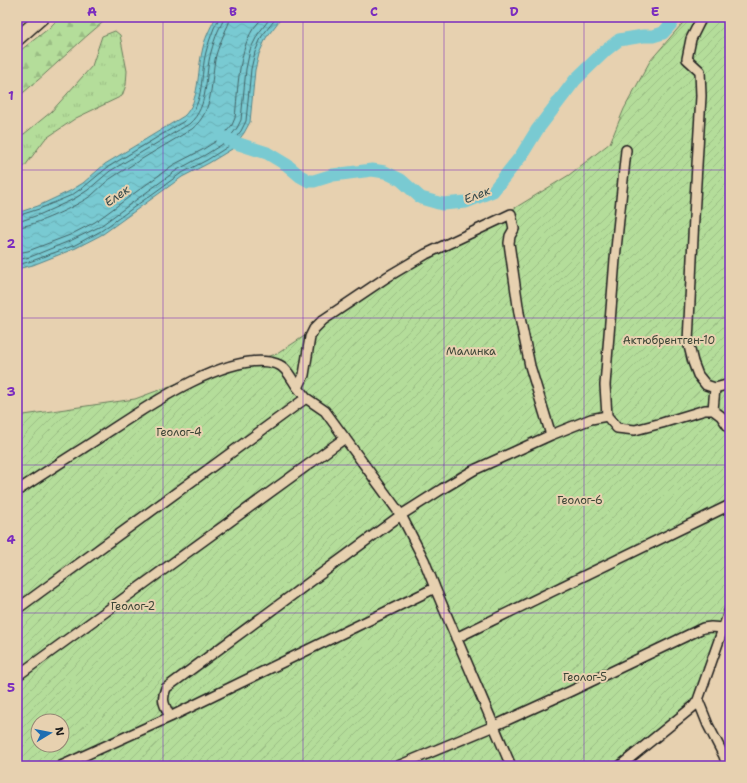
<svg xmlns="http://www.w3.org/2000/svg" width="747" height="783" font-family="'Shantell Sans',sans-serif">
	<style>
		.grass { fill: url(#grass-tufts); stroke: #687c5b }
		.forest { fill: url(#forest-firs); stroke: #687c5b }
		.garden { fill: url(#garden-furrows); stroke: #687c5b; fill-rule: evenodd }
		.water { fill: url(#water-waves); stroke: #548489 }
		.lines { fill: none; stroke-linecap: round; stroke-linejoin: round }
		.shore { stroke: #416265; stroke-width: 1 }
		.river { stroke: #79cad2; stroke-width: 13 }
		.minor-casing { stroke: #1c1c1c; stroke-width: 12 }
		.highway-casing { stroke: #1c1c1c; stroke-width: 16 }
		.minor { stroke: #e7d1b0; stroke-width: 9 }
		.highway { stroke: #e7d1b0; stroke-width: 13 }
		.grid { fill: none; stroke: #7b2cbf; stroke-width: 1; stroke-opacity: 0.55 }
		.labels { text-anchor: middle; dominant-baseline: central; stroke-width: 4; stroke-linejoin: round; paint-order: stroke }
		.park-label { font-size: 11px; fill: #3a4335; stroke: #e7d1b0 }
		.water-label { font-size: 12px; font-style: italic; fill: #33484a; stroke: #e7d1b0 }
		.neatline { fill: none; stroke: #7b2cbf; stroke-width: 1.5 }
		.grid-label { font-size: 13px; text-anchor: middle; font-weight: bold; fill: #7b2cbf }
	</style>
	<defs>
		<pattern id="grass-tufts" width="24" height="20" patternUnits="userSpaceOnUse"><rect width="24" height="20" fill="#b4dd9a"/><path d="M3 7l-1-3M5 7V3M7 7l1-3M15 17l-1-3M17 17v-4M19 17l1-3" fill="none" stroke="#9abd84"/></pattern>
		<pattern id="forest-firs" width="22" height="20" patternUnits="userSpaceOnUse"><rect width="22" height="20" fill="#b4dd9a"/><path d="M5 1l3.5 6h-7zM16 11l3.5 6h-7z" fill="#9abd84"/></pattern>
		<pattern id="garden-furrows" width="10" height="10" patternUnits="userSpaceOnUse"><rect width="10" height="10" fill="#b4dd9a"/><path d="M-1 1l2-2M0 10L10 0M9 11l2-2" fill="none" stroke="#9abd84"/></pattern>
		<pattern id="water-waves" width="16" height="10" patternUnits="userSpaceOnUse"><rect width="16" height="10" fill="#79cad2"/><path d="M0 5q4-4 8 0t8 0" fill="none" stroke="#68adb4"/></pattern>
	</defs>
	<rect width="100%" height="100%" fill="#e7d1b0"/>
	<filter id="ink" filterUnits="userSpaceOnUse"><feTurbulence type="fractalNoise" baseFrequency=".025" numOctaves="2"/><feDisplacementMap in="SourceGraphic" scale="8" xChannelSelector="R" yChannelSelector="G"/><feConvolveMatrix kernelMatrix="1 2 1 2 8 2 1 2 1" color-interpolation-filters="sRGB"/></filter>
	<g filter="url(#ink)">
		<path class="grass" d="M 115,31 L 120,35 L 127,71 L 126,85 L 122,96 L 76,118 L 45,139 L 25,166 L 17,172 L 17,136 L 24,134 L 51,112 L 92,66 L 102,36 Z"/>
		<path class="forest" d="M 60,17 L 109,17 C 77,43 49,72 17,98 L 17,53 L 48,29 Z"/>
		<path class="garden" d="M 688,17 L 730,17 L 730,609 L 699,700 L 621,762 L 615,766 L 17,766 L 17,416 L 135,399 L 210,371 L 277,354 L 365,296 L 409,257 L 505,214 L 569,175 L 610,143 L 624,109 L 650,61 ZM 38,721 L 62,721 L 62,745 L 38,745 Z"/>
		<path class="water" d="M 216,17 L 282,17 L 266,38 L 259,54 L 255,70 L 250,122 L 244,133 L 232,149 L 209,163 L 182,177 L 103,234 L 76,248 L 33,265 L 17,269 L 17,213 L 38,206 L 70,191 L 83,183 L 105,164 L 184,116 C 200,101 197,72 202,52 C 204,40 210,28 216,17 Z"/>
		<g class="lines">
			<path class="shore" d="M 17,216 L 39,209 L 72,195 L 85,186 L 108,167 L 186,120 C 205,103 200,75 206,52 C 208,44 211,36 214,28 C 216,24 218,21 219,17
				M 17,221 L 21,221 L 41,214 L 74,199 L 88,190 L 110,171 L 189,124 C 210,106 204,76 211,52 C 213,45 215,38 218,31 C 220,26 223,23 224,17
				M 17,227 C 33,227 79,205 92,195 C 100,188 107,180 116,175 C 141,159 167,144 192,129 C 215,110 210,81 216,55 C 218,48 221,41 224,34 C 226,28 230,24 230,17
				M 17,253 L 28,251 L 70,235 L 95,222 L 173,165 L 202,150 L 221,138 L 232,125 L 235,118 C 238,90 238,53 253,29 C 256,25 260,21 263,17
				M 17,260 L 30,257 L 72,240 L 99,227 L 177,170 L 205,155 L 226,142 L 237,128 L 241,120 L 246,69 L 250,50 L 258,34 L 271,17
				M 17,265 L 32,261 L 75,245 L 101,231 L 180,174 L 207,160 L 229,146 L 241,131 L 246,121 L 251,69 L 255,52 L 262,36 L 277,17"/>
			<path class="river" d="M 221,136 L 236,143 L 267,153 L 287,165 L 300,176 L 309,181 L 314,181 L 333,175 L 372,170 L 385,172 L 401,180 L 421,198 L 442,204 L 466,202 L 493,191 L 521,156 L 537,130 L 575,80 L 605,51 L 619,40 L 643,36 L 653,36 L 663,33 L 671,24 L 674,17"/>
			<g class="minor-casing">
				<path id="minor" d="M 702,17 L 691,39 L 687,59 L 700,71 L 701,96 L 694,217 L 688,342 L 693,362 L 698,375 L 706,385 L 715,388 L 713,410 L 721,416 L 730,429
					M 715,388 L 730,384
					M 607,416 L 605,385 L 615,259 L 626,150
					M 17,491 C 44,473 71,456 99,438 C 137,413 230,347 277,364 C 287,367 292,380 298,388
					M 17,609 L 306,398
					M 456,638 L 730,505
					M 17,676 L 345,438
					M 698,700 L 708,725 L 724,756 L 727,766
					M 170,717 C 164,704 161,701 166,688 L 401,515 L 442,489 L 474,470 L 551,435 L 591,419 L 607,416 L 617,428 L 635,430 L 662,423 L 705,410 L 713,410
					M 61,766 L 170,717 L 435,588
					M 398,766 L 494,726 L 571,691 L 703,628 L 711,627 L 724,628
					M 511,766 L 435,588 L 424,560 L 401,515 L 325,411 L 306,398 L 298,388 L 304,375 L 310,337 L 314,329 L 323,320 L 387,277 L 426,254 L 511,214 L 514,229 L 510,236 L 509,243 L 519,313 L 530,366 L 551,435
					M 620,766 L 694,706 L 698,700 L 730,609"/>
			</g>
			<g class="highway-casing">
				<path id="highway" d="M 17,39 L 42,17"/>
			</g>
			<use href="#minor" class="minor"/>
			<use href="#highway" class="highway"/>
		</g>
	</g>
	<path class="grid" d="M 163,17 L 163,766M 303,17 L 303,766M 444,17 L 444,766M 584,17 L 584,766M 17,170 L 730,170M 17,318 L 730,318M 17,465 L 730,465M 17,613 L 730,613"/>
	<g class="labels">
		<g class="park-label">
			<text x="669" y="340">Актюбрентген-10</text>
			<text x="471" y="351">Малинка</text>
			<text x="179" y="432">Геолог-4</text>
			<text x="580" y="500">Геолог-6</text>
			<text x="133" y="606">Геолог-2</text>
			<text x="585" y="677">Геолог-5</text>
		</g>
		<g class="water-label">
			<text transform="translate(477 195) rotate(-22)">Елек</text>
			<text transform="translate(117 196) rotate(-35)">Елек</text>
		</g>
	</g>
	<rect width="747" height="783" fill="none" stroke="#e7d1b0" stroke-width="44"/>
	<g transform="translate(50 733) rotate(80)"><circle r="19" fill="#e7d1b0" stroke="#968975"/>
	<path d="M0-3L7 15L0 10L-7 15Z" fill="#1f6fb2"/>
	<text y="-6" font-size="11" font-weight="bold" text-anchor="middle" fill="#1c1c1c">N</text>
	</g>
	<rect x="22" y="22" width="703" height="739" class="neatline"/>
	<g class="grid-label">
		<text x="92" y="16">A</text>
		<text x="233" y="16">B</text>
		<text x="374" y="16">C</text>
		<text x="514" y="16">D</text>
		<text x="655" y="16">E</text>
		<text x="11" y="100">1</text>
		<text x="11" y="248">2</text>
		<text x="11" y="396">3</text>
		<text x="11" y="544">4</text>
		<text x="11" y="692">5</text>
	</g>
</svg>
